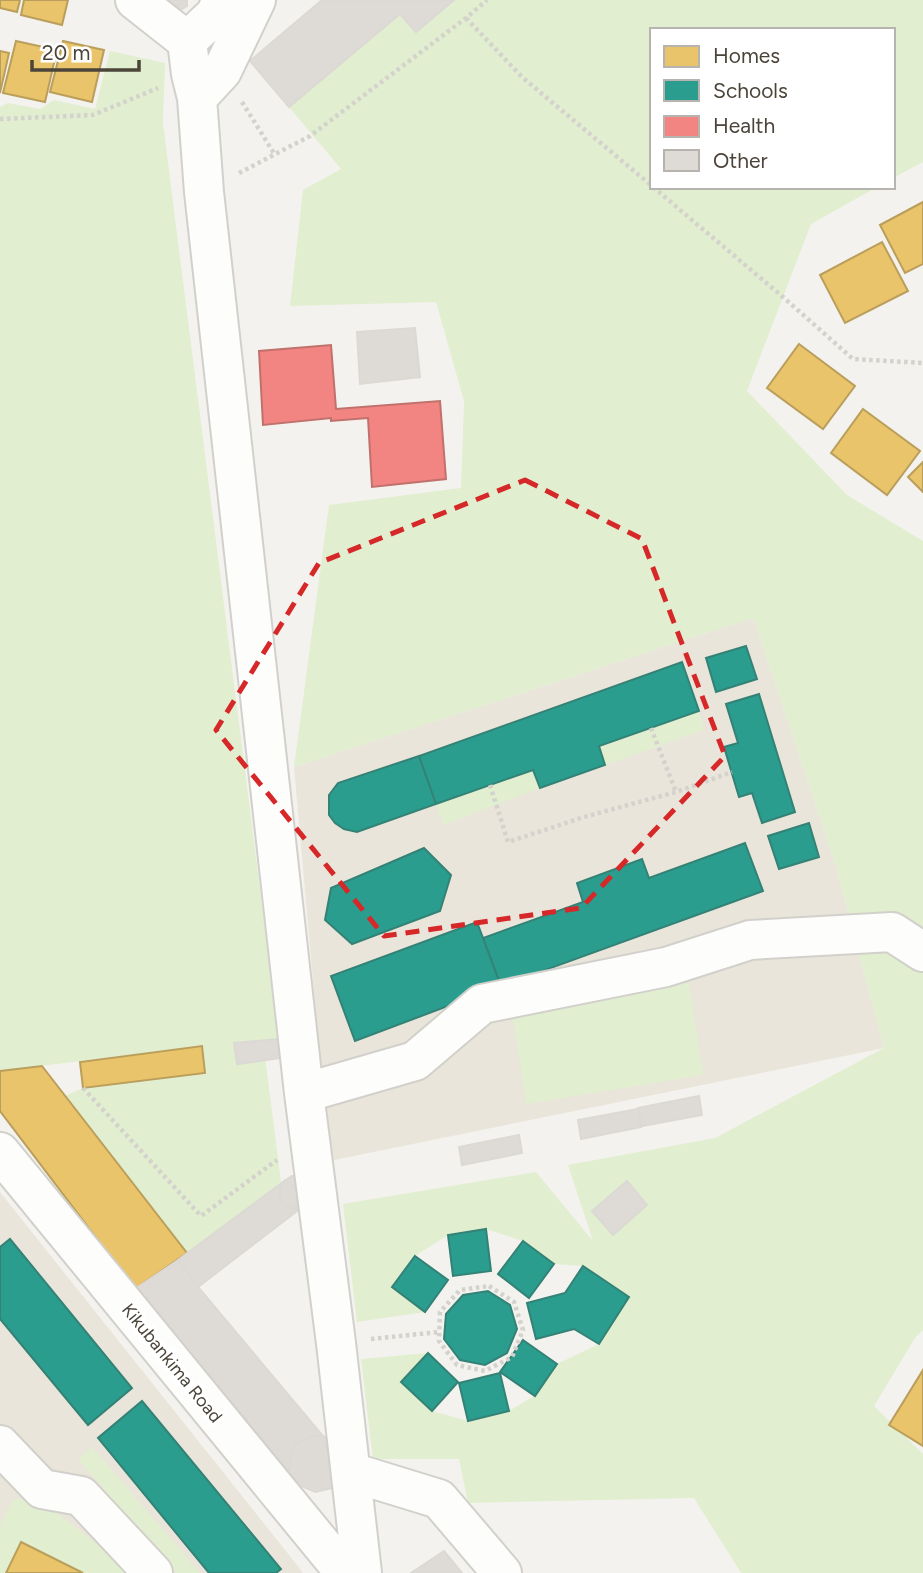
<svg xmlns="http://www.w3.org/2000/svg" width="923" height="1573" font-family="Figtree,sans-serif">
	<style>
		.education { fill: #eae5da }
		.green { fill: #e1eecf }
		.homes { fill: #e9c46a; stroke: #ba9e5b; stroke-width: 2 }
		.schools { fill: #2a9d8f; stroke: #348275; stroke-width: 2 }
		.health { fill: #f28482; stroke: #c0716c; stroke-width: 2 }
		.building { fill: #dedbd6; stroke: #dcd9d4; stroke-width: 2 }
		.lines { fill: none; stroke-linecap: round; stroke-linejoin: round }
		.minor-casing { stroke: #d2d0cb; stroke-width: 42 }
		.path { stroke: #d3d2cc; stroke-width: 4.5; stroke-dasharray: 3.5 3.5; stroke-linecap: butt }
		.minor { stroke: #fdfdfc; stroke-width: 38 }
		.marked { fill: none; stroke: #d62828; stroke-width: 5; stroke-dasharray: 14 9; stroke-linejoin: round }
		.labels { text-anchor: middle; dominant-baseline: central; stroke-width: 7; stroke-linejoin: round; paint-order: stroke }
		.street-label { font-size: 18px; fill: #4b4439; stroke: #fff }
	</style>
	<rect width="100%" height="100%" fill="#f4f2ee"/>
	<path class="education" d="M 753,618 L 836,867 L 884,1048 L 329,1161 L 294,767 Z
		M 0,1192 L 297,1565 L 303,1573 L 0,1573 Z"/>
	<path class="green" d="M 454,0 L 923,0 L 923,162 L 893,178 L 893,30 L 652,30 L 652,187 L 877,187 L 811,224 L 747,391 L 847,495 L 923,541 L 923,1330 L 915,1338 L 874,1406 L 923,1454 L 923,1573 L 741,1573 L 694,1498 L 468,1503 L 459,1459 L 373,1459 L 361,1359 L 428,1353 L 401,1382 L 432,1411 L 468,1421 L 509,1411 L 534,1396 L 557,1364 L 599,1344 L 629,1297 L 583,1266 L 554,1264 L 523,1241 L 486,1229 L 448,1235 L 415,1256 L 392,1286 L 425,1312 L 357,1322 L 343,1204 L 536,1172 L 593,1241 L 568,1165 L 715,1138 L 884,1048 L 836,867 L 753,618 L 294,767 L 329,505 L 461,488 L 464,401 L 436,302 L 290,306 L 303,190 L 341,169 L 289,107 L 400,14 L 416,32 Z
		M 110,51 L 165,63 L 163,123 L 279,1039 L 263,1041 L 281,1182 L 187,1253 L 65,1096 L 83,1088 L 205,1073 L 202,1046 L 0,1071 L 0,107 L 8,103 L 40,109 L 54,100 L 95,109 Z
		M 699,711 L 704,730 L 605,765 L 599,747 Z
		M 533,770 L 540,788 L 443,825 L 436,804 Z
		M 689,983 L 703,1075 L 526,1104 L 512,1012 Z
		M 92,1447 L 200,1573 L 176,1573 L 78,1459 Z
		M 33,1495 L 127,1567 L 134,1573 L 0,1573 L 0,1525 L 12,1501 Z"/>
	<path class="homes" d="M 0,0 L 20,0 L 17,12 L 0,8 Z
		M 24,0 L 68,0 L 62,25 L 21,15 Z
		M 16,41 L 57,50 L 45,102 L 3,93 Z
		M 63,41 L 104,50 L 92,102 L 50,92 Z
		M 0,51 L 9,53 L 0,93 Z
		M 923,202 L 923,264 L 905,273 L 880,225 Z
		M 882,242 L 908,291 L 845,323 L 820,275 Z
		M 799,344 L 855,386 L 823,429 L 767,388 Z
		M 863,409 L 920,451 L 887,495 L 831,453 Z
		M 923,462 L 923,492 L 908,477 Z
		M 202,1046 L 205,1073 L 83,1088 L 80,1062 Z
		M 42,1066 L 187,1253 L 135,1289 L 0,1111 L 0,1071 Z
		M 923,1370 L 923,1446 L 889,1425 Z
		M 21,1542 L 83,1573 L 6,1573 Z"/>
	<path class="schools" d="M 746,646 L 757,679 L 716,692 L 706,658 Z
		M 682,662 L 699,711 L 599,746 L 605,765 L 540,788 L 533,770 L 436,804 L 419,756 Z
		M 759,694 L 795,812 L 762,823 L 752,793 L 739,797 L 724,747 L 738,743 L 726,704 Z
		M 419,756 L 436,804 L 357,832 L 344,829 L 335,823 L 329,815 L 329,795 L 338,783 Z
		M 809,823 L 819,857 L 779,869 L 768,836 Z
		M 745,843 L 763,891 L 501,986 L 483,938 L 583,902 L 577,883 L 642,859 L 649,878 Z
		M 424,848 L 451,875 L 440,911 L 352,944 L 325,920 L 331,888 Z
		M 477,922 L 501,986 L 355,1041 L 331,976 Z
		M 486,1229 L 491,1271 L 453,1276 L 448,1235 Z
		M 10,1239 L 132,1388 L 88,1425 L 0,1319 L 0,1247 Z
		M 523,1241 L 554,1264 L 529,1298 L 498,1274 Z
		M 415,1256 L 448,1280 L 425,1312 L 392,1287 Z
		M 583,1266 L 629,1297 L 599,1344 L 574,1329 L 536,1339 L 527,1303 L 565,1293 Z
		M 488,1291 L 510,1305 L 517,1329 L 507,1353 L 485,1365 L 460,1360 L 444,1339 L 446,1314 L 463,1295 Z
		M 523,1340 L 557,1364 L 535,1396 L 500,1372 Z
		M 428,1353 L 458,1382 L 432,1411 L 401,1382 Z
		M 500,1373 L 509,1411 L 468,1421 L 459,1383 Z
		M 142,1401 L 281,1569 L 276,1573 L 209,1573 L 98,1438 Z"/>
	<path class="health" d="M 331,345 L 336,409 L 440,401 L 446,479 L 372,487 L 368,418 L 331,421 L 331,418 L 263,425 L 259,351 Z"/>
	<path class="building" d="M 156,0 L 187,0 L 187,6 L 172,15 Z
		M 322,0 L 454,0 L 416,32 L 400,14 L 289,107 L 250,61 Z
		M 415,328 L 420,377 L 360,384 L 357,332 Z
		M 279,1039 L 281,1058 L 237,1064 L 234,1043 Z
		M 699,1096 L 702,1115 L 642,1126 L 638,1108 Z
		M 638,1109 L 641,1127 L 581,1139 L 578,1120 Z
		M 519,1135 L 522,1153 L 462,1165 L 459,1147 Z
		M 292,1176 L 298,1176 L 301,1208 L 297,1209 L 286,1206 L 280,1198 L 280,1187 L 283,1182 Z
		M 627,1181 L 647,1205 L 613,1235 L 592,1211 Z
		M 283,1182 L 279,1192 L 282,1202 L 291,1209 L 301,1208 L 198,1287 L 178,1260 Z
		M 178,1260 L 198,1287 L 323,1436 L 313,1436 L 304,1439 L 296,1445 L 291,1453 L 289,1474 L 135,1289 Z
		M 313,1436 L 323,1436 L 332,1439 L 339,1481 L 332,1488 L 315,1492 L 299,1485 L 289,1474 L 291,1453 L 296,1445 L 304,1439 Z
		M 444,1551 L 462,1573 L 411,1573 Z"/>
	<g class="lines">
		<g class="minor-casing">
			<path id="minor" d="M 135,0 L 187,41 L 191,74 L 197,98 L 204,192 L 304,1093 L 336,1343 L 362,1573
				M 187,41 L 216,14 L 221,0
				M 197,98 L 222,71 L 256,0
				M 304,1093 L 415,1061 L 482,1004 L 666,967 L 750,940 L 892,932 L 923,952
				M 0,1152 L 345,1573
				M 0,1445 L 42,1489 L 81,1496 L 153,1573
				M 351,1472 L 439,1499 L 502,1573"/>
		</g>
		<path class="path" d="M 466,18 L 522,77 L 652,186
			M 242,102 L 275,155
			M 0,119 L 93,115 L 158,88
			M 239,173 L 310,136 L 466,18 L 487,0
			M 653,187 L 783,297 L 853,359 L 923,363
			M 651,728 L 676,792
			M 490,785 L 508,842 L 584,817 L 676,792 L 732,772
			M 83,1088 L 201,1216 L 277,1160
			M 489,1286 L 514,1302 L 523,1330 L 512,1357 L 485,1371 L 457,1365 L 439,1341 L 440,1312 L 460,1290 Z
			M 371,1339 L 439,1332"/>
		<use href="#minor" class="minor"/>
	</g>
	<path class="marked" d="M 525,480 L 642,539 L 725,756 L 581,908 L 384,936 L 216,730 L 319,563 Z"/>
	<g class="labels">
		<g class="street-label">
			<text transform="translate(172 1363) rotate(51)">Kikubankima Road</text>
		</g>
	</g>
	<rect x="650" y="28" width="245" height="161" fill="#ffffff" stroke="#b7b4b0" stroke-width="2"/>
	<rect x="664" y="46" width="35" height="21" fill="#e9c46a" stroke="#b7b4b0" stroke-width="2"/>
	<text x="713" y="63" font-size="21" fill="#4b4439">Homes</text>
	<rect x="664" y="80" width="35" height="21" fill="#2a9d8f" stroke="#b7b4b0" stroke-width="2"/>
	<text x="713" y="98" font-size="21" fill="#4b4439">Schools</text>
	<rect x="664" y="116" width="35" height="21" fill="#f28482" stroke="#b7b4b0" stroke-width="2"/>
	<text x="713" y="133" font-size="21" fill="#4b4439">Health</text>
	<rect x="664" y="150" width="35" height="21" fill="#dedbd6" stroke="#b7b4b0" stroke-width="2"/>
	<text x="713" y="168" font-size="21" fill="#4b4439">Other</text>
	<path d="M32 60v10h107v-10" fill="none" stroke="#4b4439" stroke-width="3.5"/>
	<text x="42" y="60" font-size="21" fill="#4b4439" stroke="#ffffff" stroke-width="5" paint-order="stroke">20 m</text>
</svg>
